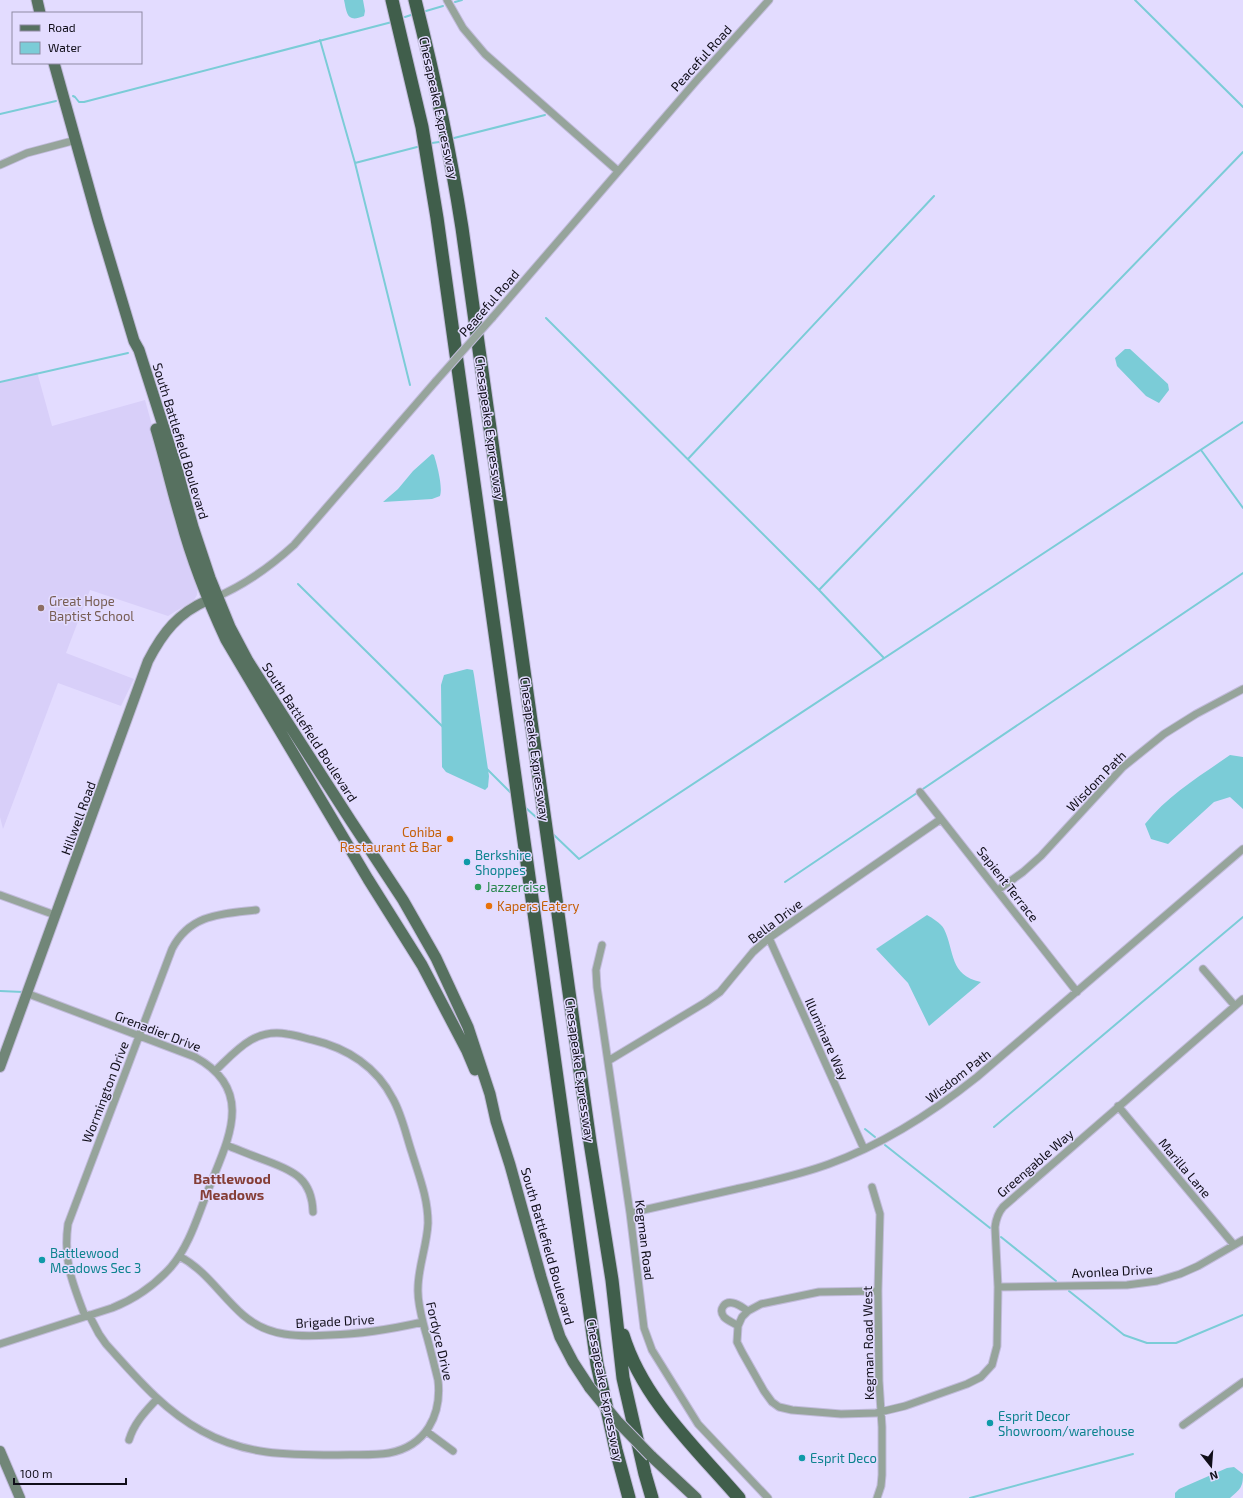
<svg xmlns="http://www.w3.org/2000/svg" width="1243" height="1498" font-family="'Exo 2',sans-serif">
	<style>
		.built { fill: #d8cff9 }
		.water { fill: #7bccd7 }
		.lines { fill: none; stroke-linecap: round; stroke-linejoin: round }
		.stream { stroke: #7bccd7; stroke-width: 2 }
		.street-casing { stroke: #c1bbda; stroke-width: 9 }
		.secondary-casing { stroke: #c1bbda; stroke-width: 12 }
		.primary-casing { stroke: #c1bbda; stroke-width: 13 }
		.highway-casing { stroke: #c1bbda; stroke-width: 15 }
		.street { stroke: #96a49b; stroke-width: 7 }
		.secondary { stroke: #718678; stroke-width: 10 }
		.primary { stroke: #577160; stroke-width: 11 }
		.highway { stroke: #405e4b; stroke-width: 13 }
		.street-bridge-casing { stroke: #c1bbda; stroke-width: 9; stroke-linecap: butt }
		.primary-bridge-casing { stroke: #c1bbda; stroke-width: 13; stroke-linecap: butt }
		.street-bridge { stroke: #96a49b; stroke-width: 7 }
		.primary-bridge { stroke: #577160; stroke-width: 11 }
		.education-dot { fill: #8d6e63; stroke: #e3dcff; stroke-width: 1.5 }
		.food-dot { fill: #e8710a; stroke: #e3dcff; stroke-width: 1.5 }
		.culture-dot { fill: #0f9aa8; stroke: #e3dcff; stroke-width: 1.5 }
		.leisure-dot { fill: #2e9e5b; stroke: #e3dcff; stroke-width: 1.5 }
		.labels { text-anchor: middle; dominant-baseline: central; stroke-width: 3; stroke-linejoin: round; paint-order: stroke }
		.street-label { font-size: 13px; fill: #100e19; stroke: #e3dcff }
		.education-label { font-size: 13px; fill: #785e54; stroke: #e3dcff; text-anchor: start }
		.food-label { font-size: 13px; fill: #c56008; stroke: #e3dcff; text-anchor: end }
		.culture-label { font-size: 13px; fill: #0d838f; stroke: #e3dcff; text-anchor: start }
		.leisure-label { font-size: 13px; fill: #27864d; stroke: #e3dcff; text-anchor: start }
		.neighbourhood-label { font-size: 14px; font-weight: bold; fill: #853e37; stroke: #e3dcff }
	</style>
	<rect width="100%" height="100%" fill="#e3dcff"/>
	<path class="built" d="M 37,372 L 52,426 L 145,400 L 188,555 L 198,585 L 197,595 L 194,600 L 168,616 L 90,590 L 66,653 L 134,679 L 121,706 L 58,683 L 3,829 L 0,817 L 0,383 Z"/>
	<path class="water" d="M 344,0 L 363,0 L 365,11 L 364,16 C 347,23 347,14 344,0 Z
		M 1125,349 L 1130,349 L 1168,384 L 1169,390 L 1159,403 L 1146,396 L 1117,366 L 1115,358 Z
		M 432,454 L 434,455 C 437,465 443,487 440,496 L 432,499 L 383,502 L 398,489 L 413,471 Z
		M 467,669 L 473,670 L 474,675 L 489,776 L 488,787 L 485,790 L 446,772 L 442,767 L 441,685 L 444,675 Z
		M 1230,755 L 1243,757 L 1243,809 L 1230,797 L 1214,802 L 1168,844 L 1151,839 L 1145,824 C 1168,795 1200,776 1230,755 Z
		M 927,915 C 932,918 941,923 944,929 C 955,952 949,975 981,982 L 929,1026 L 908,983 L 876,949 Z
		M 1234,1467 L 1243,1474 C 1243,1488 1240,1489 1230,1498 L 1175,1498 L 1175,1493 L 1179,1489 L 1227,1468 Z"/>
	<g class="lines">
		<path class="stream" d="M 1135,0 L 1243,107
			M 455,2 L 462,0
			M 426,11 L 443,6
			M 405,17 L 411,15
			M 320,40 L 355,163 L 410,385
			M 73,96 L 75,97 L 79,102 L 84,102 L 392,22
			M 0,114 L 56,101
			M 454,138 L 545,115
			M 432,143 L 439,142
			M 355,163 L 417,147
			M 546,318 L 819,590 L 883,657
			M 0,382 L 128,353
			M 1201,450 L 1243,508
			M 688,459 L 934,196
			M 298,584 L 443,727
			M 819,590 L 1243,152
			M 487,769 L 510,792
			M 526,808 L 538,819
			M 554,835 L 579,859 L 1243,422
			M 785,882 L 1243,573
			M 0,991 L 23,992
			M 994,1127 L 1243,917
			M 865,1129 L 875,1137
			M 885,1145 L 990,1228
			M 1001,1237 L 1056,1281
			M 1069,1291 L 1124,1335 L 1147,1343 L 1176,1343 L 1243,1315
			M 970,1498 L 1133,1454"/>
		<g class="street-casing">
			<path id="street" d="M 447,0 L 463,28 L 485,54 L 618,171
				M 0,165 L 27,153 L 76,140
				M 492,318 L 697,80 L 769,0
				M 214,598 C 243,586 271,566 294,545 L 436,381
				M 920,792 L 1077,992
				M 998,890 L 1023,872 L 1041,856 L 1123,767 L 1164,734 L 1196,714 L 1243,689
				M 0,895 L 55,915
				M 769,938 L 864,1149
				M 602,945 L 596,970 L 597,987 L 630,1213 L 644,1328 L 652,1350 L 698,1424 L 768,1498
				M 1203,969 L 1235,1006
				M 608,1061 L 706,1002 L 720,992 L 753,952 L 769,938 L 941,819
				M 1118,1106 L 1234,1245
				M 226,1145 C 239,1150 253,1156 267,1161 C 294,1171 312,1179 313,1212
				M 872,1187 L 880,1214 L 878,1291 L 879,1381 L 882,1427 L 882,1475 L 881,1486 L 877,1498
				M 630,1213 C 665,1205 700,1197 736,1189 C 767,1182 799,1175 829,1164 C 884,1144 932,1113 977,1077 L 1243,849
				M 179,1256 C 206,1270 221,1296 243,1315 C 268,1337 299,1337 330,1335 C 362,1334 392,1329 423,1322
				M 998,1287 L 1127,1285 L 1157,1281 L 1180,1274 L 1198,1266 L 1243,1240
				M 878,1291 L 819,1292 L 761,1304 L 748,1311 L 742,1317 L 738,1326 L 737,1342 L 742,1352 L 764,1391 L 772,1402 L 779,1407 L 792,1410 L 841,1414 L 876,1413 L 905,1406 L 967,1384 L 981,1377 L 992,1365 L 997,1346 L 998,1287 L 995,1227 C 996,1219 998,1213 1003,1207 L 1243,999
				M 89,1315 L 99,1334 L 106,1344 C 135,1376 163,1410 202,1431 C 245,1455 287,1455 335,1455 C 352,1454 372,1456 389,1453 C 426,1446 442,1415 438,1380 C 434,1364 430,1347 425,1330 C 422,1318 418,1305 418,1292 C 417,1269 427,1247 428,1223 C 428,1198 419,1176 412,1153 C 406,1135 402,1115 393,1099 C 377,1067 347,1048 313,1040 C 304,1038 296,1035 287,1034 C 254,1028 236,1051 215,1071
				M 85,1316 C 72,1282 63,1261 68,1224 L 172,949 C 190,914 221,914 256,910
				M 738,1326 C 734,1323 728,1321 724,1317 C 718,1309 725,1301 733,1303 C 739,1304 743,1308 748,1311
				M 0,1344 L 112,1308 C 135,1299 154,1286 171,1267 C 189,1246 197,1218 207,1193 C 226,1143 258,1091 195,1057 L 26,993
				M 1183,1425 L 1243,1382
				M 426,1431 L 453,1451
				M 129,1440 C 134,1423 145,1412 157,1399"/>
		</g>
		<g class="secondary-casing">
			<path id="secondary" d="M 0,1067 L 148,661 C 163,632 178,613 208,600
				M 0,1451 L 20,1498"/>
		</g>
		<g class="primary-casing">
			<path id="primary" d="M 37,0 L 40,13
				M 54,63 L 98,221 L 134,341 L 139,350 L 176,466 L 193,527 L 210,578 L 230,627 L 248,661 L 351,821 L 403,900 L 436,958 L 468,1027 L 490,1094 L 496,1121 L 510,1165 L 541,1277 L 553,1316 L 560,1337 L 573,1362 L 590,1388
				M 156,429 C 165,459 172,490 181,520 C 192,561 208,601 226,640 L 368,879 L 422,965 L 467,1051 L 475,1070
				M 651,1456 L 696,1498"/>
		</g>
		<g class="highway-casing">
			<path id="highway" d="M 392,0 L 422,127 L 437,218 L 597,1364 L 616,1450 L 629,1498
				M 415,0 C 434,75 450,151 462,228 L 590,1142 L 612,1280 L 623,1378 L 645,1474 L 652,1498
				M 623,1335 C 643,1400 696,1448 739,1498"/>
		</g>
		<use href="#street" class="street"/>
		<use href="#secondary" class="secondary"/>
		<use href="#primary" class="primary"/>
		<use href="#highway" class="highway"/>
		<g class="street-bridge-casing">
			<path id="street-bridge" d="M 436,381 L 492,318"/>
		</g>
		<g class="primary-bridge-casing">
			<path id="primary-bridge" d="M 590,1388 L 617,1421 L 651,1456"/>
		</g>
		<use href="#street-bridge" class="street-bridge"/>
		<use href="#primary-bridge" class="primary-bridge"/>
	</g>
	<circle class="education-dot" cx="41" cy="608" r="4"/>
	<g class="food-dot">
		<circle cx="450" cy="839" r="4"/>
		<circle cx="489" cy="906" r="4"/>
	</g>
	<g class="culture-dot">
		<circle cx="467" cy="862" r="4"/>
		<circle cx="42" cy="1260" r="4"/>
		<circle cx="990" cy="1423" r="4"/>
		<circle cx="802" cy="1458" r="4"/>
	</g>
	<circle class="leisure-dot" cx="478" cy="887" r="4"/>
	<g class="labels">
		<g class="street-label">
			<text transform="translate(701 58) rotate(-48)">Peaceful Road</text>
			<text transform="translate(439 108) rotate(78)">Chesapeake Expressway</text>
			<text transform="translate(489 303) rotate(-49)">Peaceful Road</text>
			<text transform="translate(490 428) rotate(82)">Chesapeake Expressway</text>
			<text transform="translate(181 441) rotate(73)">South Battlefield Boulevard</text>
			<text transform="translate(310 732) rotate(57)">South Battlefield Boulevard</text>
			<text transform="translate(535 749) rotate(82)">Chesapeake Expressway</text>
			<text transform="translate(1096 781) rotate(-46)">Wisdom Path</text>
			<text transform="translate(78 818) rotate(-70)">Hillwell Road</text>
			<text transform="translate(1008 884) rotate(52)">Sapient Terrace</text>
			<text transform="translate(775 921) rotate(-37)">Bella Drive</text>
			<text transform="translate(158 1031) rotate(21)">Grenadier Drive</text>
			<text transform="translate(827 1039) rotate(66)">Illuminare Way</text>
			<text transform="translate(580 1070) rotate(82)">Chesapeake Expressway</text>
			<text transform="translate(958 1076) rotate(-38)">Wisdom Path</text>
			<text transform="translate(105 1092) rotate(-69)">Wormington Drive</text>
			<text transform="translate(1035 1163) rotate(-41)">Greengable Way</text>
			<text transform="translate(1185 1168) rotate(50)">Marilla Lane</text>
			<text transform="translate(645 1240) rotate(83)">Kegman Road</text>
			<text transform="translate(548 1246) rotate(74)">South Battlefield Boulevard</text>
			<text transform="translate(1112 1271) rotate(-3)">Avonlea Drive</text>
			<text transform="translate(335 1321) rotate(-3)">Brigade Drive</text>
			<text transform="translate(440 1341) rotate(77)">Fordyce Drive</text>
			<text transform="translate(868 1343) rotate(-91)">Kegman Road West</text>
			<text transform="translate(605 1390) rotate(79)">Chesapeake Expressway</text>
		</g>
		<g class="education-label">
			<text x="49" y="601">Great Hope<tspan x="49" dy="15">Baptist School</tspan></text>
		</g>
		<g class="food-label">
			<text x="442" y="832">Cohiba<tspan x="442" dy="15">Restaurant &amp; Bar</tspan></text>
			<text x="497" y="906" text-anchor="start">Kapers Eatery</text>
		</g>
		<g class="culture-label">
			<text x="475" y="855">Berkshire<tspan x="475" dy="15">Shoppes</tspan></text>
			<text x="50" y="1253">Battlewood<tspan x="50" dy="15">Meadows Sec 3</tspan></text>
			<text x="998" y="1416">Esprit Decor<tspan x="998" dy="15">Showroom/warehouse</tspan></text>
			<text x="810" y="1458">Esprit Deco</text>
		</g>
		<g class="leisure-label">
			<text x="486" y="887">Jazzercise</text>
		</g>
		<g class="neighbourhood-label">
			<text x="232" y="1178">Battlewood<tspan x="232" dy="16">Meadows</tspan></text>
		</g>
	</g>
	<rect x="12" y="12" width="130" height="52" fill="#e3dcff" stroke="#8f8aa3"/>
	<rect x="20" y="25" width="20" height="6" fill="#577160" stroke="#8f8aa3"/>
	<text x="48" y="32" font-size="12" fill="#100e19">Road</text>
	<rect x="20" y="42" width="20" height="12" fill="#7bccd7" stroke="#8f8aa3"/>
	<text x="48" y="52" font-size="12" fill="#100e19">Water</text>
	<g transform="translate(1211 1466) rotate(163)" stroke="#e3dcff" stroke-width="3" paint-order="stroke">
	<path d="M0-3L7 15L0 10L-7 15Z" fill="#100e19"/>
	<text y="-6" font-size="11" font-weight="bold" text-anchor="middle" fill="#100e19">N</text>
	</g>
	<path d="M14 1478v6h112v-6" fill="none" stroke="#100e19" stroke-width="2"/>
	<text x="20" y="1478" font-size="12" fill="#100e19" stroke="#e3dcff" stroke-width="3" paint-order="stroke">100 m</text>
</svg>
